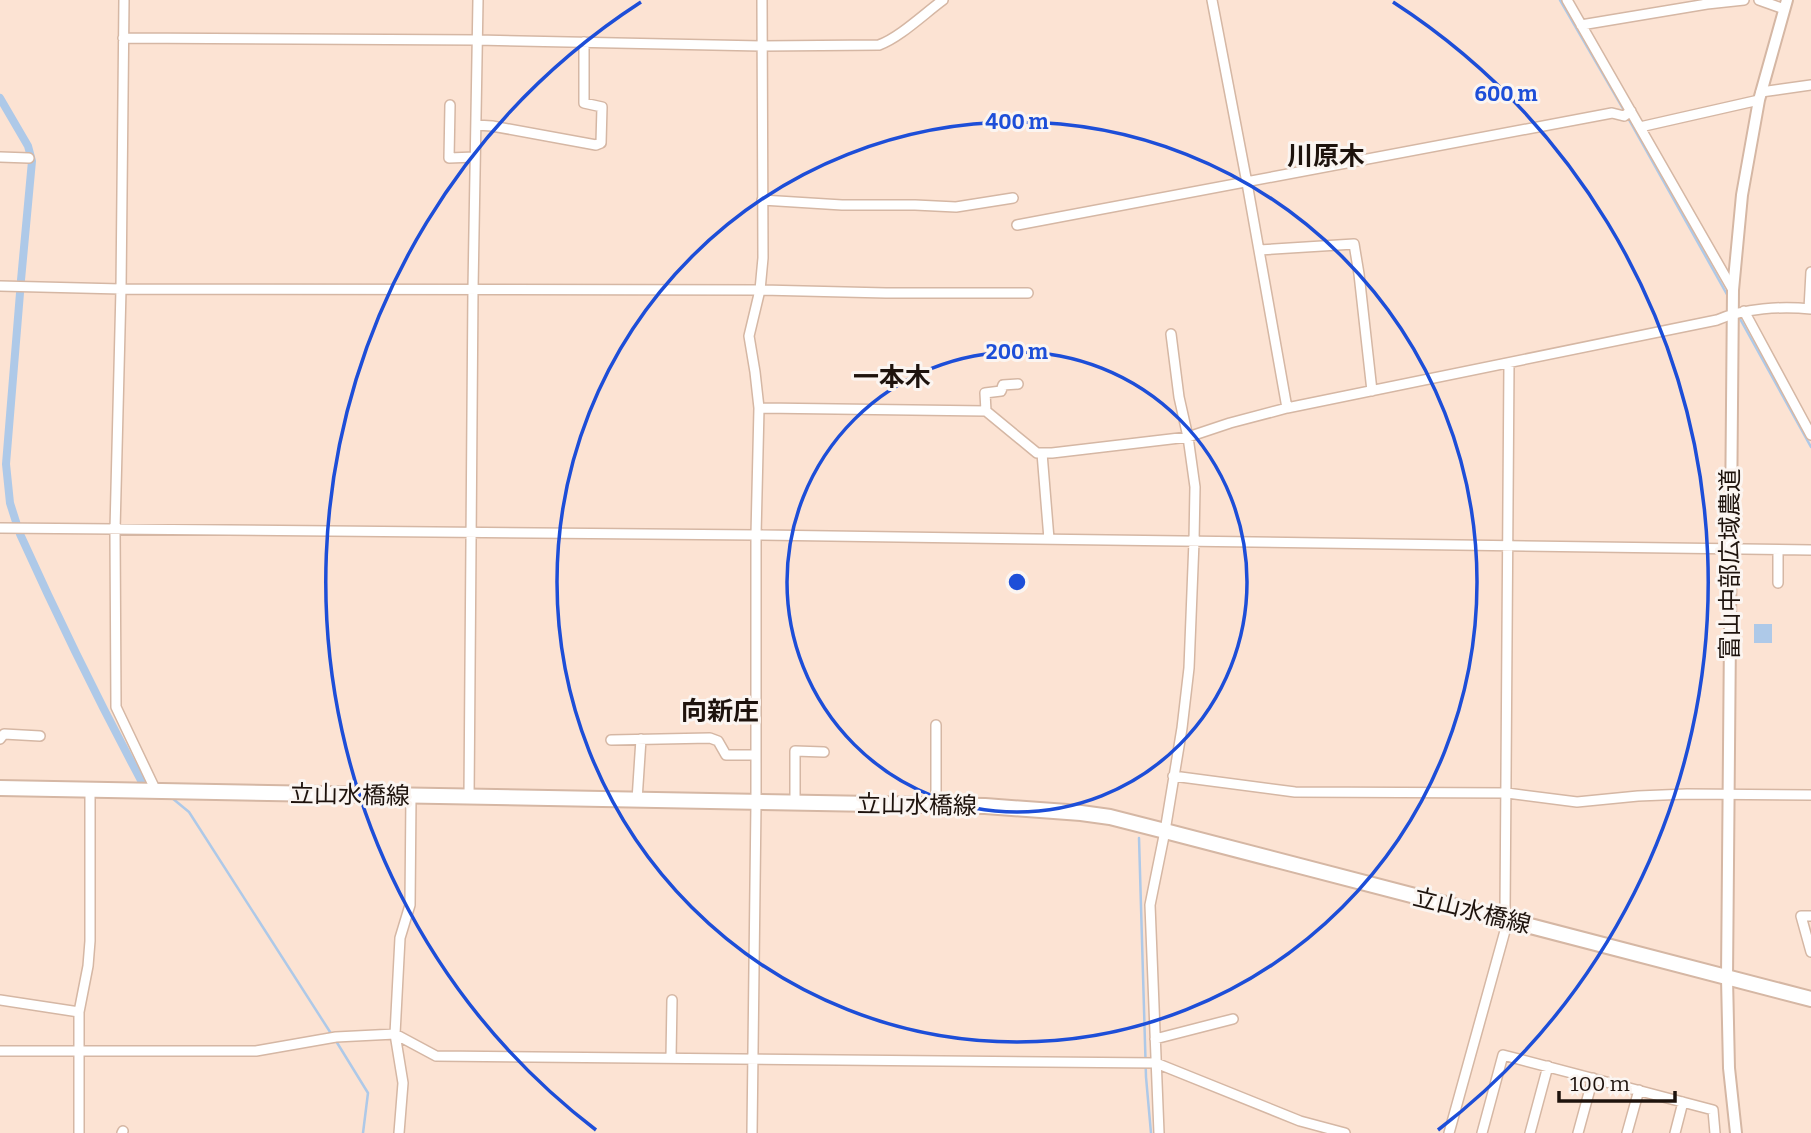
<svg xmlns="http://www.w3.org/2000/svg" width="1811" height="1133" font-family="Bitter,'Noto Sans JP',serif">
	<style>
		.water { fill: #aec9e8 }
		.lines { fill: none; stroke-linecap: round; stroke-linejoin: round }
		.stream { stroke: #aec9e8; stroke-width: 2.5 }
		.canal { stroke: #aec9e8; stroke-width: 8 }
		.minor-casing { stroke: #d5b7a4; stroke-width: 12 }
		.tertiary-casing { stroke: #d5b7a4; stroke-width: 14 }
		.primary-casing { stroke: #d5b7a4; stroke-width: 18 }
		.minor { stroke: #fff; stroke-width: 9 }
		.tertiary { stroke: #fff; stroke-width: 10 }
		.primary { stroke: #fff; stroke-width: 14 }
		.ring { fill: none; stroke: #1d4ed8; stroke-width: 3.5 }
		.labels { text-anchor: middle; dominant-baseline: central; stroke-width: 6; stroke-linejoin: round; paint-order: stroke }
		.street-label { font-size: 24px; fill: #1e130d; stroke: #fbf5f1 }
		.neighbourhood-label { font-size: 26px; font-weight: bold; fill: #1e130d; stroke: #fbf5f1 }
		.centre { fill: #1d4ed8; stroke: #fbf5f1; stroke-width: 3.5 }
		.ring-label { font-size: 21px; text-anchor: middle; font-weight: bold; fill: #1d4ed8; stroke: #fbf5f1; stroke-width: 6; stroke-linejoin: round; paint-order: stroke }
	</style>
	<rect width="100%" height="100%" fill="#fce3d3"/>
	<path class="water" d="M 1754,624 L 1772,624 L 1772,643 L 1754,643 Z"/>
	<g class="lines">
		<path class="stream" d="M 1560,0 L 1625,112
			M 1628,118 L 1729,298
			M 1739,317 L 1811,447
			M 172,798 L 189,812 L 332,1035
			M 1139,838 L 1146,1077 L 1151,1133
			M 336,1041 L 368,1093 L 363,1133"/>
		<path class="canal" d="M 0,98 L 28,146 L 32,161 L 21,280
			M 17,525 L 10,503 L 6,464 L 20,293
			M 20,534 C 58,618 99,702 143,784 L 147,786"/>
		<g class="minor-casing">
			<path id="minor" d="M 124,0 L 121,289 L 115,530 L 116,707 L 156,791
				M 1212,0 L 1247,183 L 1287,408
				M 1567,0 L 1733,290
				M 1707,0 L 1707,4 L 1744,0
				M 1759,0 L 1784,9
				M 1581,25 L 1707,4
				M 123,38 L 477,40 L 761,46 L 879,45 C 899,38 924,14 943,0
				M 1761,92 L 1811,85
				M 450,105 L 449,158 L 475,157
				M 476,125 L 492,126 L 596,145 L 601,143 L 602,107 L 584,103 L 584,42
				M 1640,127 L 1759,100
				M 0,157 L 29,158
				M 762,200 L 842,205 L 915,205 L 956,207 L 1013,198
				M 1017,225 L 1612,113 L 1624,116 L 1631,111
				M 1259,250 L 1354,244 L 1359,274 L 1372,391
				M 0,286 L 121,289 L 760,290 L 886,293 L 1028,293
				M 1809,309 L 1811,272
				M 1744,311 L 1811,435
				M 759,408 L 986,411 L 1037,453 L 1052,453 L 1188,437 L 1230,423 L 1287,408 L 1717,320 C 1744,308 1782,306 1811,309
				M 986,411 L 985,393 L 1001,391 L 1003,385 L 1018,384
				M 1042,453 L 1049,539
				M 0,528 L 756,535 L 1811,550
				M 1778,583 L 1778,550
				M 0,739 L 4,734 L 40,736
				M 611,740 L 710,738 L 718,741 L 726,755 L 756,755
				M 1173,776 L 1295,792 L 1507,793 L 1577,802 L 1638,796 L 1687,794 L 1811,795
				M 469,797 L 473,289 L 478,0
				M 637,800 L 641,739
				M 795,803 L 795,751 L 824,752
				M 936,805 L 936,725
				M 1811,916 L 1801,916 L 1811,952
				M 0,1000 L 79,1012
				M 1155,1039 L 1233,1019
				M 0,1051 L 256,1051 L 336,1037 L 395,1034 L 436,1056 L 1156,1063 L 1300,1121 L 1345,1133
				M 671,1058 L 672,1000
				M 79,1133 L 79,1012 L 88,966 L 90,941 L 90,791
				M 122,1133 L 123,1131
				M 399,1133 L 403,1083 L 395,1034 L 400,938 L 410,905 L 411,796
				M 752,1133 L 756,803 L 756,535 L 759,408 L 755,372 L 749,336 L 760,290 L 763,258 L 762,0
				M 1159,1133 L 1150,905 L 1165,831 L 1182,728 L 1189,668 L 1194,541 L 1195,487 L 1188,437 L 1179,397 L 1171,334
				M 1449,1133 L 1508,920 L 1505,913 L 1509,363
				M 1482,1133 L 1503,1055 L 1713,1110 L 1715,1133
				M 1530,1133 L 1548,1066
				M 1578,1133 L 1593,1078
				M 1627,1133 L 1639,1090
				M 1675,1133 L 1683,1102"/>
		</g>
		<g class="tertiary-casing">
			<path id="tertiary" d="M 1736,1133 L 1729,1068 L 1727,978 L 1733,290 L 1742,195 L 1759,100 L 1787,0"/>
		</g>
		<g class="primary-casing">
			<path id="primary" d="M 0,788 L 985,806 L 1081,813 L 1110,817 L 1165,831 L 1811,999"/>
		</g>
		<use href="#minor" class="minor"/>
		<use href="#tertiary" class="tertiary"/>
		<use href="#primary" class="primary"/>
	</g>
	<g class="ring">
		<circle cx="1017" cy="582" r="230"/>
		<circle cx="1017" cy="582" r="460"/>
		<path d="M596 1130A691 691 0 0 1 641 2M1393 2A691 691 0 0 1 1438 1130"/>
	</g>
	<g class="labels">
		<g class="street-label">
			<text transform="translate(1730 564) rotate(-90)">富山中部広域農道</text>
			<text transform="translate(350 795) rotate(1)">立山水橋線</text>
			<text transform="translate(917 805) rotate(1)">立山水橋線</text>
			<text transform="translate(1472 911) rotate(14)">立山水橋線</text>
		</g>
		<g class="neighbourhood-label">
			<text x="1326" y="156">川原木</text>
			<text x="892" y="377">一本木</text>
			<text x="720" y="711">向新庄</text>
		</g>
	</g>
	<circle cx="1017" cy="582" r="10" class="centre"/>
	<g class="ring-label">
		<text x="1506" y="101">600 m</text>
		<text x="1017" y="129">400 m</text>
		<text x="1017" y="359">200 m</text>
	</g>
	<path d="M1559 1091v10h116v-10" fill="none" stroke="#1e130d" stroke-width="3.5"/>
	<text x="1570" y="1091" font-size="21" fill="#1e130d" stroke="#fbf5f1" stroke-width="5" paint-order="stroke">100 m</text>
</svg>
